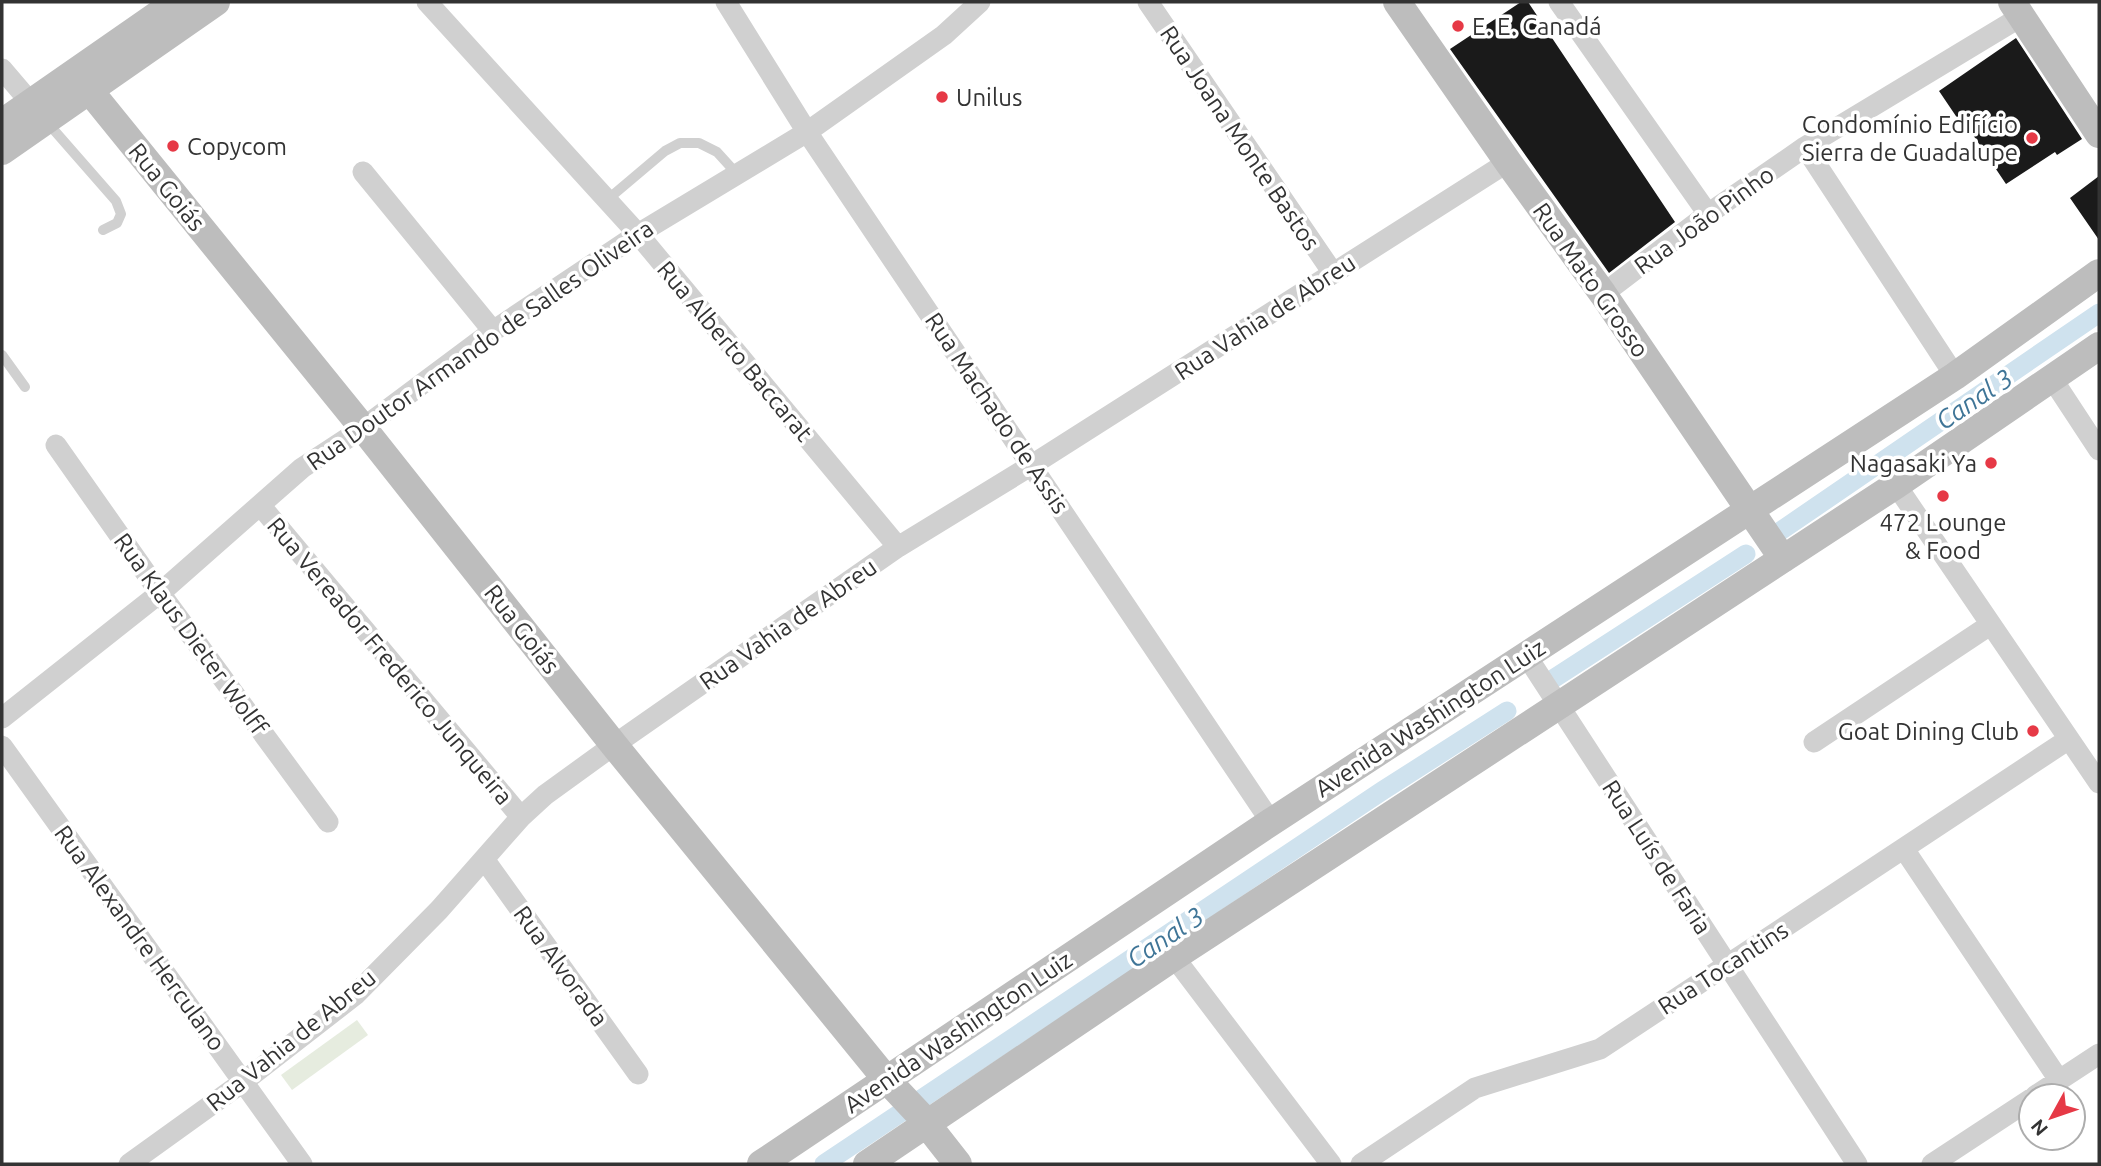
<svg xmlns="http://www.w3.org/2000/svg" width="2101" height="1166" font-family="Ubuntu,sans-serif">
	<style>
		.green { fill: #e6ecdf }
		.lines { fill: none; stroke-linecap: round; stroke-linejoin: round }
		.canal { stroke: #cfe2ee; stroke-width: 19 }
		.building { fill: #1a1a1a }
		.lane { stroke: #d0d0d0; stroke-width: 10 }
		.street { stroke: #d0d0d0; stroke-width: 21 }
		.secondary { stroke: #bdbdbd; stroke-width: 28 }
		.poi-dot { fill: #e63946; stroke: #fff; stroke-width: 2.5 }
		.labels { text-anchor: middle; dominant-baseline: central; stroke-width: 7; stroke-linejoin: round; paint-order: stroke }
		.poi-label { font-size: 24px; fill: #333; stroke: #fff; text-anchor: start }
		.street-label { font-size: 24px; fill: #333; stroke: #fff }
		.water-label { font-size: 26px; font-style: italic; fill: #3f7597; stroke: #fff }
	</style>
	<rect width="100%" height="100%" fill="#fff"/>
	<path class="green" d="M 357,1020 L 368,1035 L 292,1090 L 281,1075 Z"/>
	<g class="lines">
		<path class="canal" d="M 1779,532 L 2099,313
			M 1553,679 L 1746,554
			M 824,1164 L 1382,791 L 1507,711"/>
	</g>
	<path class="building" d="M 1521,2 L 1528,2 L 1675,222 L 1609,273 L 1450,49 Z
		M 2016,38 L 2082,139 L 2057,155 L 2055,152 L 2006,184 L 1967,126 L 1964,128 L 1939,91 Z
		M 2099,176 L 2099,240 L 2070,198 Z"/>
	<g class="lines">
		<path class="lane" d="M 46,121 L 116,201 L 121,214 L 117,223 L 103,230
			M 607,200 L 665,151 L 680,143 L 699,143 L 717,152 L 737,174
			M 2,355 L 25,387"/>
		<path class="street" d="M 427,2 L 638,234 L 898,547
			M 726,2 L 807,132 L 1271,822
			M 1148,2 L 1333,273
			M 1559,2 L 1708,214
			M 2,69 L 31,103
			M 1805,147 L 1955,376
			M 363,172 L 493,331
			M 1603,294 L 1708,214 L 1805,147 L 2022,16
			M 2051,377 L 2099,450
			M 56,445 L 160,593 L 328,822
			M 1896,485 L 2099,783
			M 260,505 L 521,817
			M 1526,655 L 1857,1164
			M 2,718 L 160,593 L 302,468 L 363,428 L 493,331 L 638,234 L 807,132 L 944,35 L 980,2
			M 1814,742 L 1990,625
			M 2,746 L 302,1164
			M 1904,849 L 2059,1080
			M 484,859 L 638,1074
			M 1174,957 L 1331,1164
			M 2035,1096 L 2099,1054
			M 129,1164 L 243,1082 L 355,995 L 439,910 L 521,817 L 545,795 L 614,745 L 898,547 L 1032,465 L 1508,162
			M 1361,1164 L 1475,1088 L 1600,1049 L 2069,739
			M 1932,1164 L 2031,1099"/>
		<path class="secondary" d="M 1397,2 L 1508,162 L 1603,294 L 1783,559
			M 2012,2 L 2099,134
			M 89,90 L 363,428 L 614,745 L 886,1079 L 918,1113 L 958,1164
			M 2,123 L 176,2
			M 2,151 L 216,2
			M 761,1164 L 1271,822 L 1955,376 L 2099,273
			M 867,1164 L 1174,957 L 1896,485 L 2099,346"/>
	</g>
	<g class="poi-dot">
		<circle cx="1458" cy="26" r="7"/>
		<circle cx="942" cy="97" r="7"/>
		<circle cx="2032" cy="138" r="7"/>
		<circle cx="173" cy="146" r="7"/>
		<circle cx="1991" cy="463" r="7"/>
		<circle cx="1943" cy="496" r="7"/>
		<circle cx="2033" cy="731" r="7"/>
	</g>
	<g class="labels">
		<g class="poi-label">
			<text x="1472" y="26">E. E. Canadá</text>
			<text x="956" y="97">Unilus</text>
			<text x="2018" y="124" text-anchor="end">Condomínio Edifício<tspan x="2018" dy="28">Sierra de Guadalupe</tspan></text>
			<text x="187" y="146">Copycom</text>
			<text x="1977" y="463" text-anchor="end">Nagasaki Ya</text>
			<text x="1943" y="522" text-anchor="middle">472 Lounge<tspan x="1943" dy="28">&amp; Food</tspan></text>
			<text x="2019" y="731" text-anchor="end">Goat Dining Club</text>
		</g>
		<g class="street-label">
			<text transform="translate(1240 138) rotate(56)">Rua Joana Monte Bastos</text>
			<text transform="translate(167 187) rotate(51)">Rua Goiás</text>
			<text transform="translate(1704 220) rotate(-36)">Rua João Pinho</text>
			<text transform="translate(1591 280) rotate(55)">Rua Mato Grosso</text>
			<text transform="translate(1265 317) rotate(-33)">Rua Vahia de Abreu</text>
			<text transform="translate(480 345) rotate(-35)">Rua Doutor Armando de Salles Oliveira</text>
			<text transform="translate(735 351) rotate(50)">Rua Alberto Baccarat</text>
			<text transform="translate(997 413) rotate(56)">Rua Machado de Assis</text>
			<text transform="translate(788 624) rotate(-35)">Rua Vahia de Abreu</text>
			<text transform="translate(522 629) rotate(52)">Rua Goiás</text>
			<text transform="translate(191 634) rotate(54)">Rua Klaus Dieter Wolff</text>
			<text transform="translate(390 661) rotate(50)">Rua Vereador Frederico Junqueira</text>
			<text transform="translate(1430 718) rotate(-33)">Avenida Washington Luiz</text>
			<text transform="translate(1657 857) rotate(57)">Rua Luís de Faria</text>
			<text transform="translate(140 938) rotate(54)">Rua Alexandre Herculano</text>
			<text transform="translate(561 966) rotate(54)">Rua Alvorada</text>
			<text transform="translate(1723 968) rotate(-33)">Rua Tocantins</text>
			<text transform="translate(958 1032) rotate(-34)">Avenida Washington Luiz</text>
			<text transform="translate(291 1040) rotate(-39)">Rua Vahia de Abreu</text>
		</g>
		<g class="water-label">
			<text transform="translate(1974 399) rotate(-34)">Canal 3</text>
			<text transform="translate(1165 937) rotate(-34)">Canal 3</text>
		</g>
	</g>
	<rect width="2101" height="1166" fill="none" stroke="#333333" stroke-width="7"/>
	<g transform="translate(2052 1117) rotate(230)"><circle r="33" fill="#ffffff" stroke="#adadad" stroke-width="2"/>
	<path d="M0-5L12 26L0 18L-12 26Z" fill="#e63946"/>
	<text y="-10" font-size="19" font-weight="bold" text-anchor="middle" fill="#333333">N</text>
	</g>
</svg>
